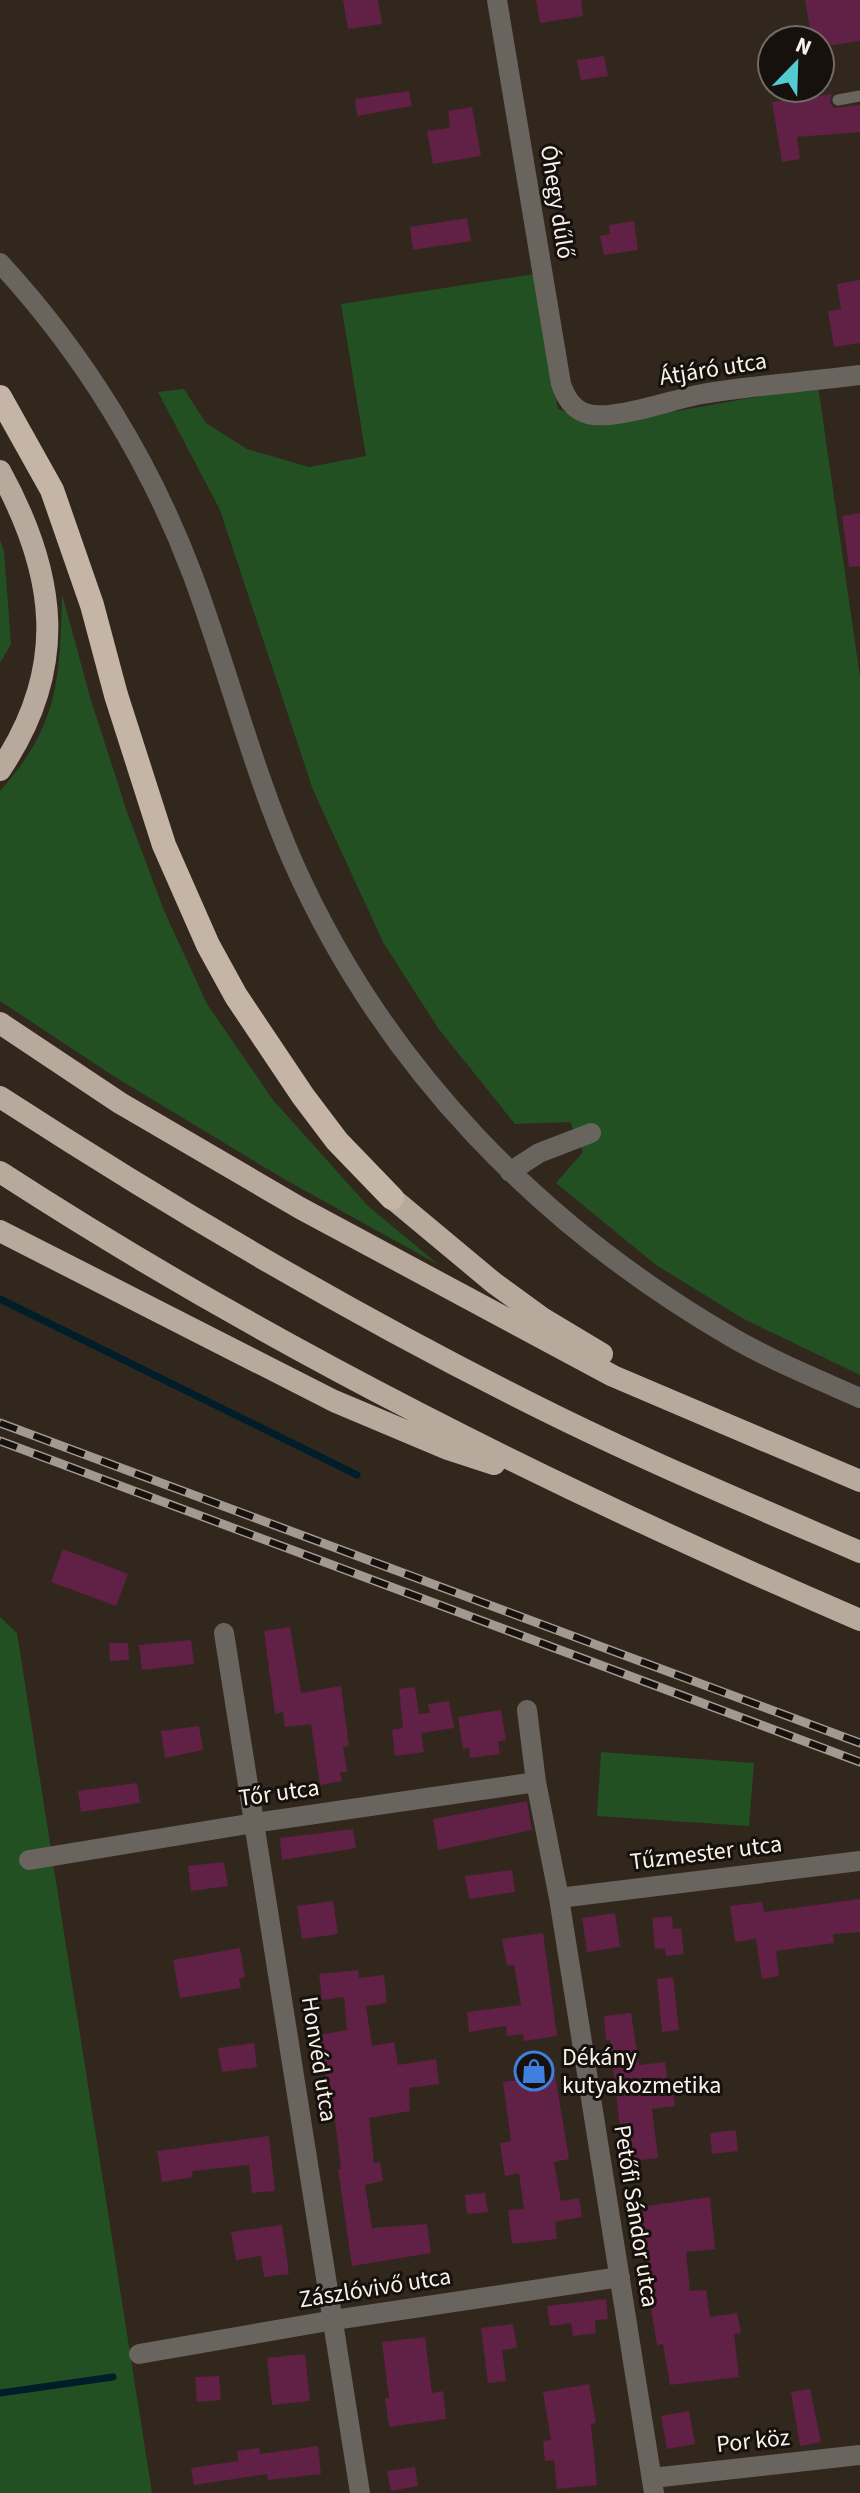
<svg xmlns="http://www.w3.org/2000/svg" width="860" height="2493" font-family="'Source Sans 3',sans-serif">
	<style>
		.green { fill: #225023 }
		.lines { fill: none; stroke-linecap: round; stroke-linejoin: round }
		.stream { stroke: #001e29; stroke-width: 7 }
		.building { fill: #612046 }
		.service { stroke: #6a645e; stroke-width: 11 }
		.minor { stroke: #6a645e; stroke-width: 20 }
		.tertiary { stroke: #6a645e; stroke-width: 20 }
		.trunk { stroke: #b7aa9d; stroke-width: 22 }
		.motorway { stroke: #c4b5a7; stroke-width: 24 }
		.rail-casing { stroke: #a29a90; stroke-width: 9 }
		.rail { stroke: #16110c; stroke-width: 6; stroke-dasharray: 18; stroke-linecap: butt }
		.labels { text-anchor: middle; dominant-baseline: central; stroke-width: 6; stroke-linejoin: round; paint-order: stroke }
		.street-label { font-size: 24px; fill: #f9f2ea; stroke: #16110c }
		.poi-label { font-size: 24px; fill: #f9f2ea; stroke: #16110c; text-anchor: start }
	</style>
	<rect width="100%" height="100%" fill="#32271c"/>
	<path class="green" d="M 535,274 L 558,409 L 599,425 L 818,386 L 860,677 L 860,1375 L 744,1319 L 656,1265 L 556,1183 L 583,1152 L 570,1122 L 515,1124 L 438,1028 L 383,942 L 313,790 L 220,510 L 158,392 L 184,389 L 206,423 L 247,449 L 309,467 L 366,456 L 341,304 Z
		M 0,540 L 4,551 L 11,644 L 0,663 Z
		M 62,594 L 90,697 L 127,812 L 165,913 L 207,1004 L 273,1100 L 368,1206 L 439,1265 L 284,1179 L 115,1077 L 0,1001 L 0,791 C 59,725 60,679 62,594 Z
		M 0,1617 L 17,1633 L 152,2493 L 0,2493 Z
		M 601,1752 L 754,1763 L 749,1826 L 597,1816 Z"/>
	<g class="lines">
		<path class="stream" d="M 0,1299 L 357,1475
			M 0,2393 L 113,2377"/>
	</g>
	<path class="building" d="M 343,0 L 378,0 L 382,24 L 348,29 Z
		M 536,0 L 581,0 L 583,16 L 540,23 Z
		M 805,0 L 860,0 L 860,41 L 820,47 L 819,39 L 812,40 Z
		M 604,56 L 608,76 L 581,80 L 577,60 Z
		M 409,91 L 412,106 L 357,116 L 355,99 Z
		M 832,94 L 830,102 L 834,108 L 860,105 L 860,132 L 797,137 L 800,159 L 782,162 L 772,102 Z
		M 472,107 L 481,156 L 433,164 L 427,131 L 450,128 L 448,111 Z
		M 467,218 L 471,241 L 413,250 L 410,227 Z
		M 634,221 L 638,250 L 604,255 L 600,236 L 610,234 L 609,225 Z
		M 860,280 L 860,343 L 834,347 L 828,311 L 841,309 L 837,284 Z
		M 860,513 L 860,566 L 849,567 L 842,516 Z
		M 63,1549 L 128,1574 L 116,1606 L 51,1582 Z
		M 290,1627 L 301,1693 L 341,1686 L 349,1746 L 343,1747 L 347,1772 L 340,1772 L 342,1781 L 320,1785 L 311,1724 L 285,1727 L 283,1712 L 275,1714 L 264,1631 Z
		M 191,1640 L 194,1664 L 142,1670 L 139,1645 Z
		M 109,1643 L 128,1643 L 129,1660 L 110,1661 Z
		M 415,1687 L 419,1714 L 430,1713 L 428,1704 L 449,1701 L 454,1728 L 421,1733 L 424,1752 L 395,1756 L 392,1730 L 403,1728 L 399,1689 Z
		M 501,1710 L 506,1740 L 498,1742 L 500,1754 L 470,1758 L 469,1748 L 463,1749 L 458,1717 Z
		M 199,1726 L 203,1750 L 165,1758 L 161,1731 Z
		M 137,1783 L 140,1803 L 81,1812 L 78,1791 Z
		M 527,1801 L 532,1830 L 438,1850 L 433,1819 Z
		M 353,1829 L 356,1848 L 282,1860 L 280,1838 Z
		M 224,1862 L 228,1886 L 191,1891 L 188,1866 Z
		M 512,1870 L 515,1892 L 469,1899 L 465,1876 Z
		M 860,1899 L 860,1932 L 833,1934 L 834,1943 L 776,1951 L 779,1976 L 762,1979 L 756,1939 L 735,1942 L 730,1906 L 762,1902 L 764,1912 Z
		M 333,1901 L 338,1934 L 302,1939 L 297,1906 Z
		M 615,1913 L 620,1947 L 587,1952 L 582,1918 Z
		M 672,1916 L 673,1929 L 681,1928 L 684,1954 L 666,1956 L 665,1948 L 655,1949 L 652,1918 Z
		M 543,1933 L 557,2036 L 524,2041 L 523,2034 L 507,2036 L 506,2026 L 469,2032 L 467,2012 L 521,2005 L 514,1965 L 507,1966 L 502,1939 Z
		M 240,1948 L 245,1977 L 239,1979 L 241,1988 L 180,1998 L 173,1960 Z
		M 358,1970 L 359,1978 L 384,1975 L 387,2003 L 366,2006 L 372,2046 L 394,2042 L 398,2065 L 436,2059 L 439,2084 L 409,2088 L 410,2111 L 369,2118 L 374,2163 L 380,2162 L 383,2181 L 365,2185 L 372,2228 L 427,2224 L 431,2253 L 352,2266 L 338,2169 L 341,2169 L 331,2088 L 328,2089 L 318,2035 L 347,2030 L 344,1997 L 322,2000 L 319,1974 Z
		M 673,1977 L 679,2030 L 662,2032 L 657,1979 Z
		M 631,2013 L 639,2065 L 665,2062 L 668,2085 L 672,2085 L 675,2106 L 652,2109 L 658,2158 L 624,2162 L 610,2040 L 606,2040 L 604,2016 Z
		M 254,2043 L 257,2067 L 222,2072 L 218,2048 Z
		M 555,2075 L 569,2159 L 554,2162 L 561,2201 L 579,2198 L 582,2217 L 555,2222 L 557,2239 L 512,2244 L 508,2210 L 524,2209 L 519,2173 L 505,2176 L 500,2143 L 511,2141 L 503,2082 Z
		M 736,2130 L 738,2151 L 712,2154 L 710,2133 Z
		M 269,2136 L 275,2191 L 252,2193 L 249,2165 L 192,2171 L 193,2177 L 162,2182 L 157,2151 Z
		M 485,2193 L 488,2212 L 467,2214 L 465,2195 Z
		M 710,2197 L 715,2249 L 686,2252 L 690,2291 L 706,2290 L 710,2317 L 737,2313 L 741,2333 L 734,2334 L 739,2377 L 670,2385 L 663,2344 L 657,2345 L 651,2309 L 640,2207 Z
		M 282,2225 L 289,2274 L 264,2277 L 261,2256 L 236,2260 L 231,2232 Z
		M 606,2299 L 608,2319 L 595,2320 L 596,2333 L 573,2336 L 571,2323 L 550,2326 L 547,2306 Z
		M 513,2324 L 517,2348 L 502,2350 L 506,2381 L 488,2383 L 481,2328 Z
		M 425,2337 L 432,2393 L 443,2391 L 446,2419 L 389,2427 L 385,2398 L 389,2398 L 382,2342 Z
		M 305,2354 L 310,2401 L 272,2405 L 267,2358 Z
		M 219,2376 L 221,2400 L 197,2402 L 195,2377 Z
		M 589,2384 L 596,2423 L 591,2424 L 597,2485 L 557,2489 L 554,2460 L 545,2461 L 543,2441 L 551,2440 L 543,2392 Z
		M 810,2389 L 821,2442 L 800,2446 L 791,2392 Z
		M 689,2411 L 695,2444 L 667,2449 L 661,2416 Z
		M 318,2446 L 321,2474 L 268,2480 L 267,2474 L 194,2485 L 191,2468 L 238,2461 L 237,2451 L 259,2448 L 260,2454 Z
		M 415,2467 L 418,2486 L 391,2491 L 387,2471 Z"/>
	<g class="lines">
		<path class="service" d="M 838,100 L 860,96"/>
		<path class="minor" d="M 497,0 L 561,384 C 566,398 573,410 588,414 C 614,421 674,399 702,394 C 754,385 808,382 860,375
			M 510,1172 L 539,1153 L 591,1133
			M 224,1633 L 360,2493
			M 527,1710 L 536,1782 L 559,1898 L 654,2493
			M 29,1860 L 254,1823 L 536,1782
			M 559,1898 L 860,1861
			M 139,2354 L 334,2320 L 620,2277
			M 652,2478 L 860,2455"/>
		<path class="tertiary" d="M 0,263 C 83,353 150,461 193,576 C 228,670 253,771 293,862 C 384,1067 541,1227 733,1338 C 773,1361 817,1379 860,1398"/>
		<path class="trunk" d="M 0,471 C 57,575 69,668 0,770
			M 0,1023 L 120,1103 L 300,1208 L 503,1317 L 613,1376 L 860,1481
			M 0,1097 C 179,1213 365,1322 556,1416 C 656,1465 758,1508 860,1552
			M 0,1172 C 273,1349 561,1491 860,1620
			M 392,1198 L 494,1283 L 542,1318 L 602,1354
			M 0,1231 L 334,1401 L 448,1449 L 494,1464"/>
		<path class="motorway" d="M 0,397 L 52,490 L 92,605 L 116,695 L 164,845 L 208,945 L 236,996 L 303,1096 L 337,1141 L 392,1198"/>
		<g class="rail-casing">
			<path id="rail" d="M 0,1423 L 860,1743
				M 0,1441 L 860,1762"/>
		</g>
		<use href="#rail" class="rail"/>
	</g>
	<defs>
		<g id="shop-ring" transform="scale(2)"><circle r="9.5" fill="#16110c" stroke="#3f7fe0" stroke-width="1.5"/><path d="M-5-2.5h2.3a2.7 3.5 0 0 1 5.4 0H5L5.5 6h-11ZM-1.5-2.5h3a1.5 2.3 0 0 0-3 0Z" fill="#3f7fe0"/></g>
	</defs>
	<g fill-rule="evenodd">
		<use href="#shop-ring" x="534" y="2071"/>
	</g>
	<g class="labels">
		<g class="street-label">
			<text transform="translate(557 202) rotate(81)">Óhegy dűlő</text>
			<text transform="translate(713 369) rotate(-9)">Átjáró utca</text>
			<text transform="translate(279 1793) rotate(-8)">Tőr utca</text>
			<text transform="translate(706 1853) rotate(-7)">Tűzmester utca</text>
			<text transform="translate(319 2059) rotate(81)">Honvéd utca</text>
			<text transform="translate(636 2216) rotate(81)">Petőfi Sándor utca</text>
			<text transform="translate(375 2288) rotate(-9)">Zászlóvivő utca</text>
			<text transform="translate(753 2441) rotate(-6)">Por köz</text>
		</g>
		<g class="poi-label">
			<text x="562" y="2057">Dékány<tspan x="562" dy="28">kutyakozmetika</tspan></text>
		</g>
	</g>
	<g transform="translate(796 64) rotate(23)"><circle r="38" fill="#16110c" stroke="#716b65" stroke-width="2"/>
	<path d="M0-6L14 30L0 20L-14 30Z" fill="#51ccd1"/>
	<text y="-12" font-size="22" font-weight="bold" text-anchor="middle" fill="#f9f2ea">N</text>
	</g>
</svg>
